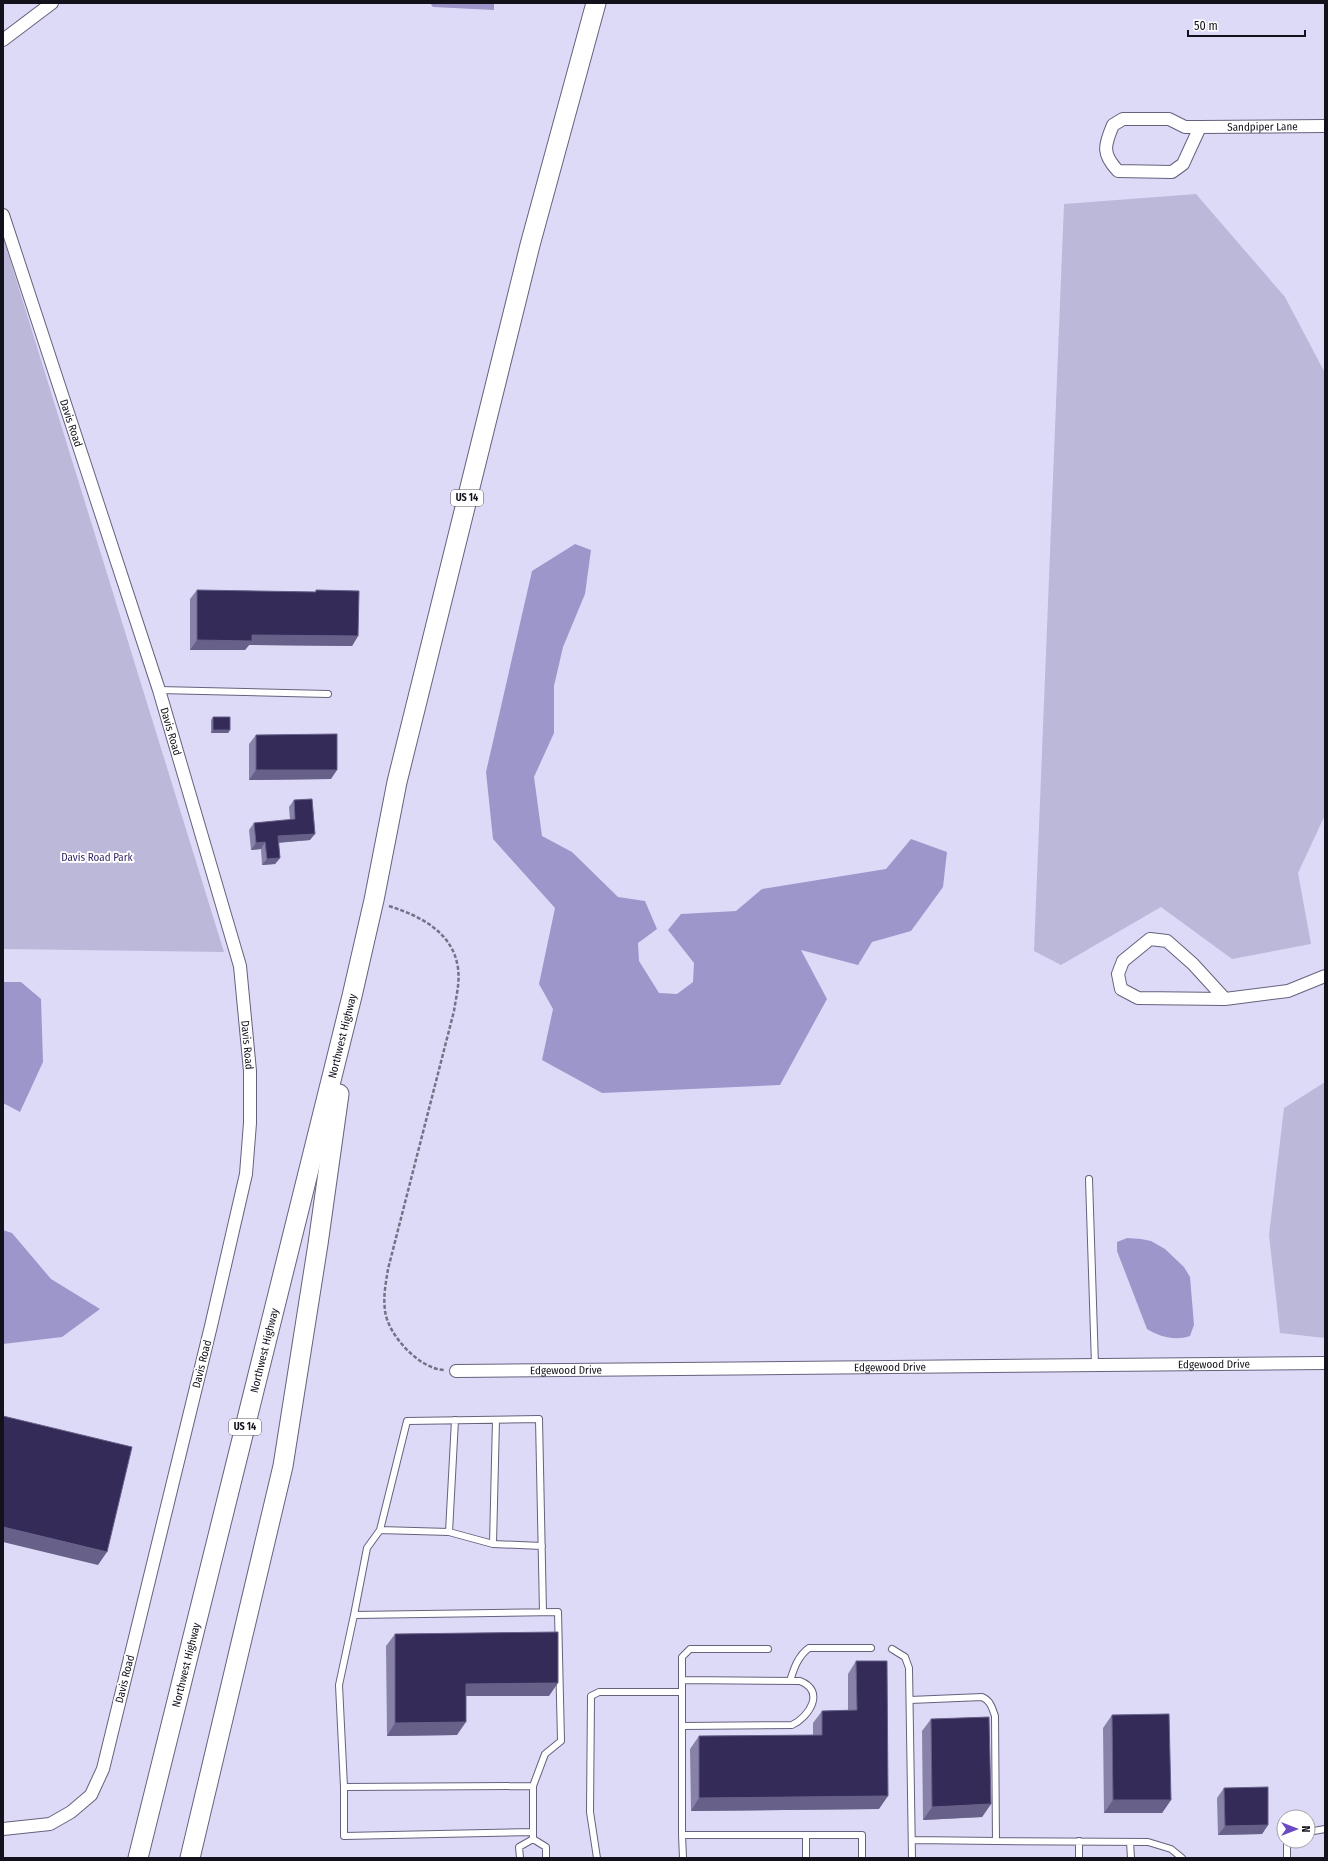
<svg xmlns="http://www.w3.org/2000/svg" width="1328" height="1861" font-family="'Fira Sans Condensed',sans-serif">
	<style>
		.green { fill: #bcb8da }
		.water { fill: #9d96cb }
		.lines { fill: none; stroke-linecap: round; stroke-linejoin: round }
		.lane-casing { stroke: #65627c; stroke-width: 8 }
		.street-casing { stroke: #65627c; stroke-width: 14 }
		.primary-casing { stroke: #65627c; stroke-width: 21 }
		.path { stroke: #747285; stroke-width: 2.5; stroke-dasharray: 4 2; stroke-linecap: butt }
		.lane { stroke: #fff; stroke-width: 6 }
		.street { stroke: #fff; stroke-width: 12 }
		.primary { stroke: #fff; stroke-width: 19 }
		.wall { fill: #8882a8 }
		.shaded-wall { fill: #676088 }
		.building { fill: #342b58; stroke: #676088 }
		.labels { text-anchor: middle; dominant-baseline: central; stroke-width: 4; stroke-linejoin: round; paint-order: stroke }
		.shield { fill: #fff; stroke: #5a585f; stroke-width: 1 }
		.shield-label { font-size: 10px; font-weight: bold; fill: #13111b }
		.street-label { font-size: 11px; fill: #13111b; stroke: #fff }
		.park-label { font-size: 11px; fill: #372867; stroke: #fff }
	</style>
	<rect width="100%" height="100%" fill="#dddaf8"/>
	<path class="green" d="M 1196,194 L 1285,297 L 1325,373 L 1325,815 L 1298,873 L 1311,944 L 1232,959 L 1161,907 L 1061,965 L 1034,951 L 1064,204 Z
		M 3,237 L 224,952 L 3,949 Z
		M 1325,1082 L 1325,1338 L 1280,1333 L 1269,1235 L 1284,1108 Z"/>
	<path class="water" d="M 430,3 L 494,3 L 494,10 L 433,7 Z
		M 575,544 L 591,550 L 585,594 L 563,647 L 554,686 L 554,733 L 534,777 L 542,836 L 572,852 L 618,897 L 645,901 L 657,929 L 638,943 L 639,961 L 659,993 L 677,994 L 693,982 L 694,963 L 668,930 L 681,914 L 736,911 L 762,889 L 886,869 L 911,839 L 947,852 L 943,887 L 911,931 L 872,942 L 858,965 L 801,950 L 827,999 L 780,1085 L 602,1093 L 542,1060 L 553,1009 L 539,984 L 555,908 L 493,839 L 486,772 L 532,571 Z
		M 3,982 L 21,982 L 41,999 L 43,1062 L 20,1112 L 3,1103 Z
		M 3,1230 L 12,1233 L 51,1279 L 100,1309 L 62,1337 L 3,1344 Z
		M 1127,1238 L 1141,1239 L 1151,1241 L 1165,1249 L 1184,1267 L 1190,1277 L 1194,1325 L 1190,1336 C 1175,1341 1160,1337 1147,1329 L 1117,1251 L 1117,1242 Z"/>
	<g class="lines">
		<g class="lane-casing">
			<path id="lane" d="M 159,690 L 328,694
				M 1089,1179 L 1095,1365
				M 496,1420 L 493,1544 L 542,1546
				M 380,1530 L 449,1532 L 493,1544
				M 449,1532 L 455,1420
				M 354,1615 L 367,1548 L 380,1530 L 407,1421 L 539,1419 L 543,1612
				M 892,1649 L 905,1657 L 909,1668 L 912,1858
				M 790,1681 C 794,1668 798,1656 809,1648 L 871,1648
				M 910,1700 L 982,1697 C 991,1701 992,1708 995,1716 L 996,1841 L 912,1840
				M 682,1726 L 792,1725 C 809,1717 826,1691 800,1681 L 682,1680
				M 344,1787 L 533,1786
				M 533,1832 L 344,1836 L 344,1787 L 339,1685 L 354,1615 L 558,1612 L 561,1741 L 545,1754 L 533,1786 L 533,1839
				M 1308,1832 L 1325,1829
				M 682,1835 L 682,1657 L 690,1649 L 768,1649
				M 533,1839 L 546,1847 L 546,1858
				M 996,1841 L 1148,1842 L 1171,1849 L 1182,1858
				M 1130,1842 L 1131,1858
				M 520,1858 L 519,1847 L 533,1839
				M 597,1858 L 590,1812 L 591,1696 L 599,1692 L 682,1692
				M 683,1858 L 682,1835 L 862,1835 L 862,1858
				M 806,1858 L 806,1835
				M 1079,1858 L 1079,1841
				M 1287,1858 L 1287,1841"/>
		</g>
		<g class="street-casing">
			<g id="street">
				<path d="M 3,40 L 52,3"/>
				<path id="s1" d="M 1200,127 L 1183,164 L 1172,172 L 1118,171 C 1102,154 1104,146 1113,125 L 1123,119 L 1169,119 L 1185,127 L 1200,127 L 1325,126"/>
				<path id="s2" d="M 3,215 L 159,690 L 240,966 L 250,1071 L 250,1123 L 246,1174 L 211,1326 L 103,1769 L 91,1795 L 71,1812 L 50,1824 L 3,1829"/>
				<path d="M 1225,999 L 1193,964 L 1167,941 L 1150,939 L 1123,961 L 1118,974 L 1121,989 L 1138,998 L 1225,999 L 1288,991 L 1325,976"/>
				<path id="s3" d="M 456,1371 L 1325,1363"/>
			</g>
		</g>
		<g class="primary-casing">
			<g id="primary">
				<path id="s4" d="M 138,1858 L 352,996 L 374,900 L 397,782 L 530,245 L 596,3"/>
				<path d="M 190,1858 L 283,1466 L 318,1244 L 339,1094"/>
			</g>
		</g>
		<path class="path" d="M 389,906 C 420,916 453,932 458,968 C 460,983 456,997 454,1011 L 388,1269 C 386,1282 383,1296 385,1310 C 387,1334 419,1369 444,1370"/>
		<use href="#lane" class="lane"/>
		<use href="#street" class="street"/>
		<use href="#primary" class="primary"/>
	</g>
	<path class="wall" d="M 197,590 L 315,592 L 316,590 L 358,636 L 352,646 L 249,645 L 245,650 L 190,650 L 190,599 Z
		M 213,717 L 230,730 L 228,733 L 211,733 L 211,720 Z
		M 256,735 L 331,779 L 249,780 L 249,744 Z
		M 294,800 L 310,840 L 278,843 L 280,858 L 275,864 L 262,865 L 261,849 L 251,850 L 249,830 L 254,823 L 290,820 L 289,807 Z
		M 395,1634 L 549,1696 L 466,1696 L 457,1735 L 387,1736 L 386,1646 Z
		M 856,1661 L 879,1809 L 691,1811 L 690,1749 L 699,1736 L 813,1735 L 813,1723 L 822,1711 L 848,1710 L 848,1674 Z
		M 1112,1715 L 1171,1800 L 1162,1813 L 1104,1813 L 1103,1728 Z
		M 931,1719 L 991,1804 L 982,1817 L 923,1820 L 922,1731 Z
		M 1224,1788 L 1268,1825 L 1262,1834 L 1218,1835 L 1217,1798 Z"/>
	<path class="shaded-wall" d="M 252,635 L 358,636 L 352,646 L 249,645 L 245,650 L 190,650 L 197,640 Z
		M 213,730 L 230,730 L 228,733 L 211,733 Z
		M 256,770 L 337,770 L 331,779 L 249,780 Z
		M 315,834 L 310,840 L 273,843 L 278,836 Z
		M 265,842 L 261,849 L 251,850 L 256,843 Z
		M 280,858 L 275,864 L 262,865 L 267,859 Z
		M 3,1527 L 107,1552 L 98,1565 L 3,1542 Z
		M 558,1683 L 549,1696 L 457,1696 L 466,1684 Z
		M 466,1722 L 457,1735 L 387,1736 L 395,1723 Z
		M 888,1796 L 879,1809 L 691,1811 L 699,1798 Z
		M 1113,1800 L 1171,1800 L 1162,1813 L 1104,1813 Z
		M 991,1804 L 982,1817 L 923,1820 L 932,1807 Z
		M 1268,1825 L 1262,1834 L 1218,1835 L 1225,1826 Z"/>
	<path class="building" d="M 197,590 L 316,592 L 316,590 L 359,591 L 358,636 L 252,635 L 252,641 L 197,640 Z
		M 213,717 L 230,717 L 230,730 L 213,730 Z
		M 337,734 L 337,770 L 256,770 L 256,735 Z
		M 312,799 L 315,834 L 278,836 L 280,858 L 267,859 L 265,842 L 256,843 L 254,823 L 295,819 L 294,800 Z
		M 3,1416 L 132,1447 L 107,1552 L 3,1527 Z
		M 558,1632 L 558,1683 L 466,1684 L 466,1722 L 395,1723 L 395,1634 Z
		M 856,1661 L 887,1661 L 888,1796 L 699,1798 L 699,1736 L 822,1735 L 822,1711 L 857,1710 Z
		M 1169,1714 L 1171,1800 L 1113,1800 L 1112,1715 Z
		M 989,1717 L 991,1804 L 932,1807 L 931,1719 Z
		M 1268,1787 L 1268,1825 L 1225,1826 L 1224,1788 Z"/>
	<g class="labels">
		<g class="shield">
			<rect x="451" y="490" width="32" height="16" rx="3"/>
			<rect x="229" y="1419" width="32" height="16" rx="3"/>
		</g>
		<g class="shield-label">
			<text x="467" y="498">US 14</text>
			<text x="245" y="1427">US 14</text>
		</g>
		<g class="street-label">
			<text stroke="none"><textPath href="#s1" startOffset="312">Sandpiper Lane</textPath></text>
			<text stroke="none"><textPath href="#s2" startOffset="219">Davis Road</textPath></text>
			<text stroke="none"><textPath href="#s2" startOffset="543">Davis Road</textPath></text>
			<text stroke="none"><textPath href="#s4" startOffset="847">Northwest Highway</textPath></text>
			<text stroke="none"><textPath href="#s2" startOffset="867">Davis Road</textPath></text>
			<text stroke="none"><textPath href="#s4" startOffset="523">Northwest Highway</textPath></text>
			<text transform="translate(202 1364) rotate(-76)">Davis Road</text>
			<text stroke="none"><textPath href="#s3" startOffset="758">Edgewood Drive</textPath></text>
			<text stroke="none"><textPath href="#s3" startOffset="434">Edgewood Drive</textPath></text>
			<text stroke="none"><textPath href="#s3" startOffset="110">Edgewood Drive</textPath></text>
			<text stroke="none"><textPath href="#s4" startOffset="199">Northwest Highway</textPath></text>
			<text transform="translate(125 1679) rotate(-76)">Davis Road</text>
		</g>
		<g class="park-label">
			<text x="97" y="857">Davis Road Park</text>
		</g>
	</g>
	<rect width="1328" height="1861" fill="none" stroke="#13111b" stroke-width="8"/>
	<g transform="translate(1296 1829) rotate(90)"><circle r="19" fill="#ffffff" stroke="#a1a0a4"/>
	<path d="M0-3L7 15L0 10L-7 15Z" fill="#6a4bc4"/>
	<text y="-6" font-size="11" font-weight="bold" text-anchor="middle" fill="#13111b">N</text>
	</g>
	<path d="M1188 30v6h117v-6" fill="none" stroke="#13111b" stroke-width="2"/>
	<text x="1194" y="30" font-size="12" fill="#13111b" stroke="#ffffff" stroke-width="3" paint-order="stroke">50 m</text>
</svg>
